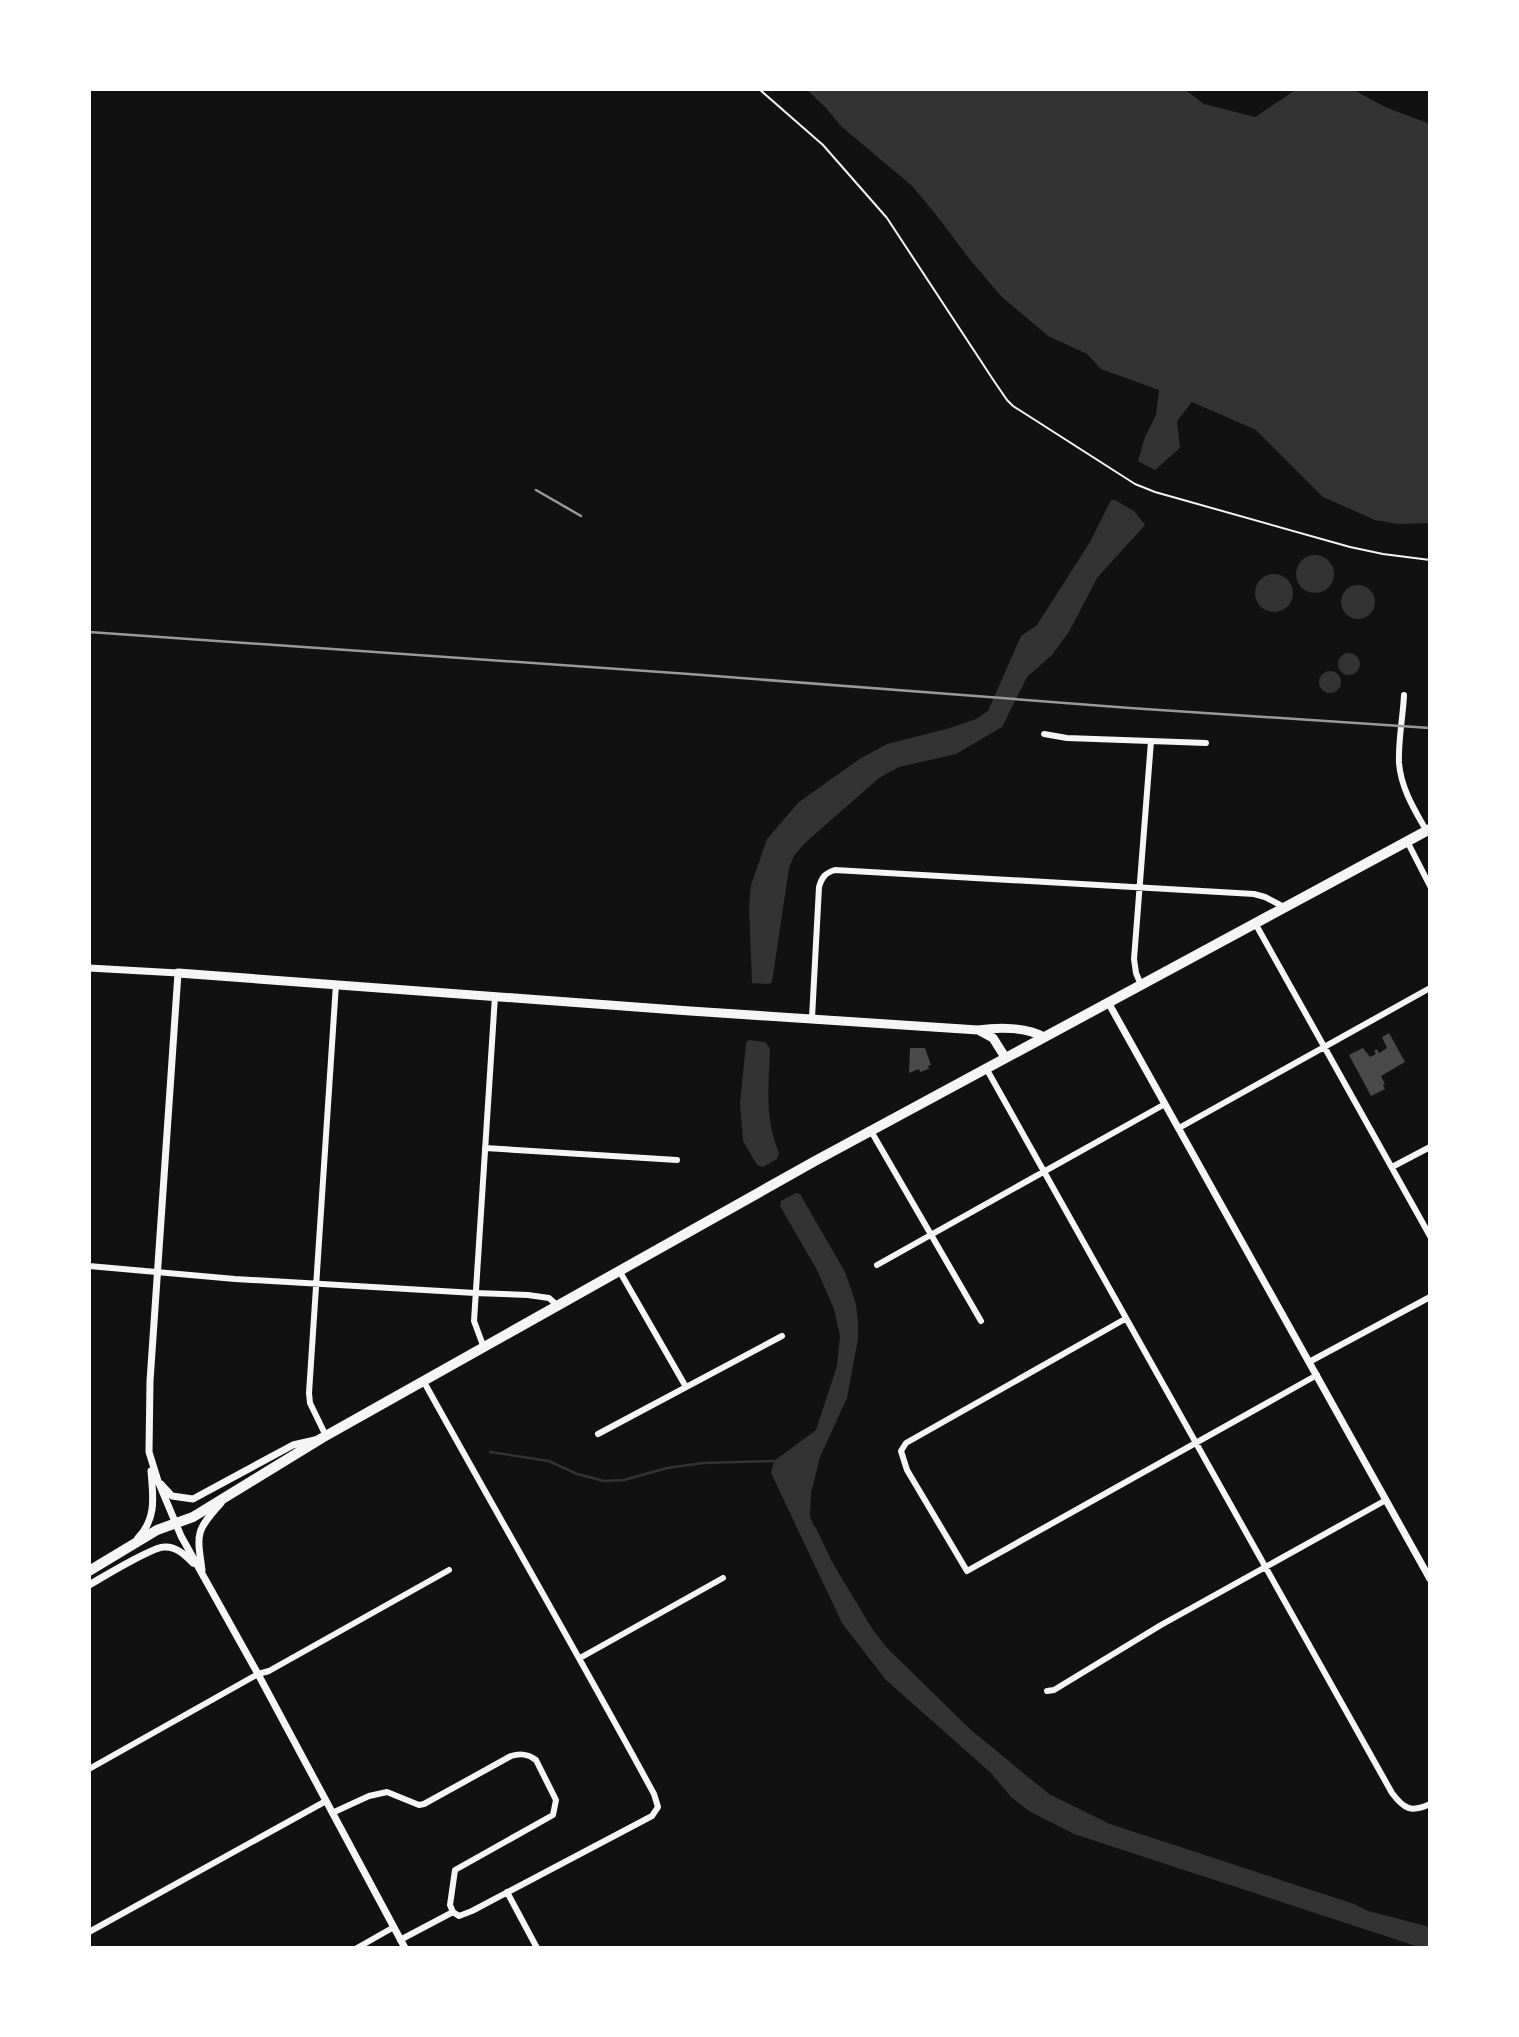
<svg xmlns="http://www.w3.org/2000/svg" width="1519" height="2037" font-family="Inter,sans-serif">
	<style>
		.water { fill: #333 }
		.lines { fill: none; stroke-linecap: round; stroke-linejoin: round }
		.stream { stroke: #333; stroke-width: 2.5 }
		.building { fill: #4a4a4a }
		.path { stroke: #f5f5f5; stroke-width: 2 }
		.minor { stroke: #f5f5f5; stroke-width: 6 }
		.tertiary { stroke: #f5f5f5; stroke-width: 7 }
		.secondary { stroke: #f5f5f5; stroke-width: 9 }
		.primary { stroke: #f5f5f5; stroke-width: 10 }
		.rail { stroke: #9a9a9a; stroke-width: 2.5 }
	</style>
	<rect width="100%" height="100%" fill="#111"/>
	<path class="water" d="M 806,89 L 1184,89 L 1204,104 L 1255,117 L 1297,89 L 1352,89 L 1385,107 L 1430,124 L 1430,523 L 1398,524 L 1375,520 L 1323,497 L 1256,430 L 1192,402 L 1177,421 L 1180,448 L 1155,470 L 1138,461 L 1145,437 L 1156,415 L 1159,390 L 1101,369 L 1087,354 L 1048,336 L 1002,297 L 971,261 L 934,212 L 911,185 L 842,127 L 825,107 Z
		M 1111,500 L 1115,500 L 1134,511 L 1145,525 L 1097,578 L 1070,630 L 1052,655 L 1027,677 L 1002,727 L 956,754 L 899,767 L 879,778 L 805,843 L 794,856 L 789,868 L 772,982 L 769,984 L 752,983 L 749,906 L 751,885 L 767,839 L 799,802 L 861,758 L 887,744 L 950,728 L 976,719 L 988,711 L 1021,636 L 1037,625 L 1090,542 Z
		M1296 574a19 19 0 1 1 38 0a19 19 0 1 1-38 0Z
		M1255 593a19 19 0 1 1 38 0a19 19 0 1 1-38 0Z
		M1341 602a17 17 0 1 1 34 0a17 17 0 1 1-34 0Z
		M1338 664a11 11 0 1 1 22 0a11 11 0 1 1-22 0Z
		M1319 682a11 11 0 1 1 22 0a11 11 0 1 1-22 0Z
		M 749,1040 L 765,1042 L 770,1048 C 769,1086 764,1117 779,1153 L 777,1159 L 763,1167 L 757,1165 L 743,1141 L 740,1104 L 746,1043 Z
		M 796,1193 L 800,1194 L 845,1272 L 856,1304 L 858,1322 L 858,1339 L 847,1398 L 820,1457 L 811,1493 L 810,1516 L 819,1540 L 871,1627 L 886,1647 L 971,1730 L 1049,1794 L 1110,1824 L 1354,1904 L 1368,1911 L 1430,1927 L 1430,1948 L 1422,1948 L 1074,1834 L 1029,1811 L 1011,1797 L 991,1773 L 886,1680 L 842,1623 L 771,1473 L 774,1461 L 816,1430 L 837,1366 L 840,1336 L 834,1309 L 817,1270 L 780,1206 L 781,1201 Z"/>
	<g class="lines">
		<path class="stream" d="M 490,1452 L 549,1461 L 577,1474 L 604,1481 L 624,1480 L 667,1468 L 703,1463 L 774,1461
			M 814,1527 L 829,1558"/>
	</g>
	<path class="building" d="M 1389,1033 L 1405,1062 L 1381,1076 L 1385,1084 L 1383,1085 L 1385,1089 L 1371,1096 L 1349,1055 L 1363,1048 L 1370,1057 L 1376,1054 L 1374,1051 L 1377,1049 L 1379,1053 L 1387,1048 L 1382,1037 Z
		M 910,1048 L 925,1048 L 931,1065 L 928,1066 L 929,1069 L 920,1072 L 919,1069 L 909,1073 Z"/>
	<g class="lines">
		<path class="path" d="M 759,89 L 823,145 L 887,218 L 994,381 L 1007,400 L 1013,406 L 1135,484 L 1155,492 L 1350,547 L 1383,554 L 1430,560"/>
		<path class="minor" d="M 1404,695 C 1403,717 1398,741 1399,763 C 1401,788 1414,809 1426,830
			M 1044,734 L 1067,738 L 1206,743
			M 1407,841 L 1430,886
			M 1255,923 L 1430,1236
			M 1141,985 L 1136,973 L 1134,959 L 1151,741
			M 812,1018 L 819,887 C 822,877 825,873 835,870 L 1254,894 L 1265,897 L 1284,907
			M 986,1068 L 1392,1793 C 1404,1809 1411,1813 1430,1804
			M 1179,1128 L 1430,988
			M 871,1131 L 981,1321
			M 485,1148 L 677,1160
			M 1392,1167 L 1430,1147
			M 877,1265 L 1165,1104
			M 89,1266 L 235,1279 L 475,1293 L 528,1295 L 549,1298 L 558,1306
			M 620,1272 L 686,1387
			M 1125,1319 L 906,1443 L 901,1451 L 907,1470 L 967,1571 L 1317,1375
			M 484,1348 L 474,1321 L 495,996
			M 1309,1362 L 1430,1297
			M 598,1434 L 782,1336
			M 326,1436 L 310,1403 L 309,1393 L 336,984
			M 580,1658 L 723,1578
			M 1047,1691 L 1054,1690 L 1161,1625 L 1386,1500
			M 89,1769 L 258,1674 L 269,1671 L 449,1570
			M 332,1813 L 369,1796 L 387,1792 L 419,1805 L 424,1804 L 511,1756 C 521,1753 528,1754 536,1760 L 556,1800 L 553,1815 L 455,1870 L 450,1905 L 453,1912
			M 507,1892 L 537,1948
			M 89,1932 L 326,1801
			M 400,1940 L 453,1912 L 459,1916 L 472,1911 L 652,1816 L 658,1807 L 654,1794 C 579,1656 500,1519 424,1382
			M 357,1948 L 394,1927"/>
		<path class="tertiary" d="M 89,968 L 178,973 L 150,1381 L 149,1452 L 158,1481 L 181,1536 L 258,1674 L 405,1948
			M 1108,1002 L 1430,1579
			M 161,1484 L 172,1496 L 193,1499 L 293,1445 L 315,1440
			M 138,1538 C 157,1518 153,1496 151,1471
			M 202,1570 C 197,1534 195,1531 221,1503
			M 89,1585 C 103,1577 152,1547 164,1547 C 176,1546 185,1555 193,1563"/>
		<path class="secondary" d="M 178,973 L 690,1011 L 978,1030 C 999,1027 1026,1027 1044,1037
			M 980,1031 L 993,1038 L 1005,1057"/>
		<path class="primary" d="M 89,1571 L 157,1530 L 193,1517 L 322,1438 L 815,1161 L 1430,829"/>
		<path class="rail" d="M 536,490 L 581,516
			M 89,632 L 689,674 L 1130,708 L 1430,728"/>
	</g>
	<rect width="1519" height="2037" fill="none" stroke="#ffffff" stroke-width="182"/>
</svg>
